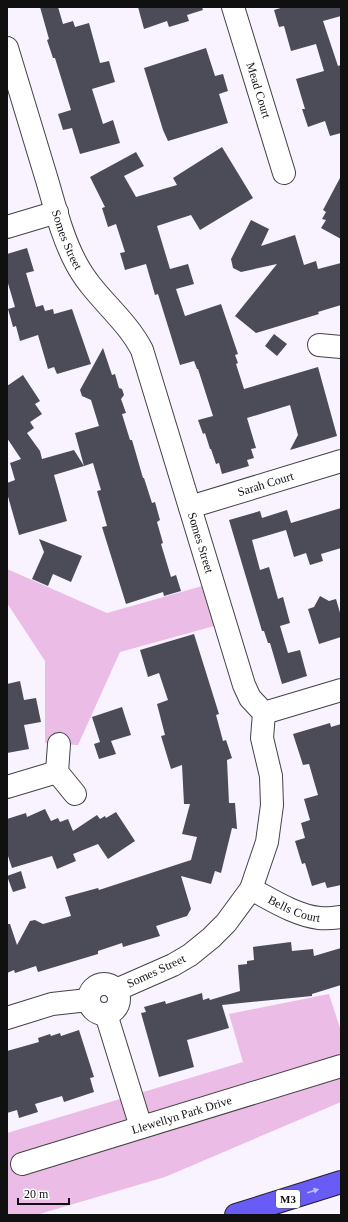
<svg xmlns="http://www.w3.org/2000/svg" width="348" height="1222" font-family="'Times New Roman',serif">
	<style>
		.green { fill: #ebbce6 }
		.building { fill: #4c4c59 }
		.lines { fill: none; stroke-linecap: round; stroke-linejoin: round }
		.minor-casing { stroke: #434343; stroke-width: 24 }
		.highway-casing { stroke: #212121; stroke-width: 24 }
		.minor { stroke: #fff; stroke-width: 22 }
		.highway { stroke: #685bf6; stroke-width: 22 }
		.oneway { fill: #c3bdfb }
		.labels { text-anchor: middle; dominant-baseline: central; stroke-width: 4; stroke-linejoin: round; paint-order: stroke }
		.shield { fill: #fff; stroke: #585858; stroke-width: 1 }
		.shield-label { font-size: 11px; font-weight: bold; fill: #101010 }
		.street-label { font-size: 12px; fill: #101010; stroke: #fff }
	</style>
	<rect width="100%" height="100%" fill="#f8f3ff"/>
	<path class="green" d="M 7,569 L 107,613 L 213,583 L 225,623 L 120,652 L 78,745 L 45,743 L 45,661 L 7,603 Z
		M 329,994 L 340,1028 L 341,1028 L 341,1102 L 165,1177 L 36,1215 L 7,1215 L 7,1133 L 243,1062 L 229,1014 Z"/>
	<path class="building" d="M 40,7 L 58,7 L 63,24 L 73,21 L 75,27 L 89,23 L 100,63 L 109,61 L 115,82 L 92,89 L 103,124 L 113,120 L 120,143 L 80,154 L 72,128 L 63,130 L 58,114 L 71,110 L 55,58 L 53,58 L 47,40 L 49,39 Z
		M 138,7 L 202,7 L 203,10 L 187,15 L 189,21 L 169,27 L 167,21 L 144,29 Z
		M 284,7 L 341,7 L 341,16 L 323,21 L 338,66 L 341,65 L 341,133 L 330,136 L 325,121 L 308,127 L 302,109 L 305,109 L 296,79 L 324,71 L 316,44 L 291,51 L 284,26 L 279,27 L 274,10 Z
		M 206,48 L 215,76 L 223,74 L 228,91 L 219,94 L 228,123 L 168,141 L 163,130 L 144,68 Z
		M 222,147 L 253,198 L 200,230 L 191,215 L 157,226 L 170,269 L 188,264 L 194,284 L 176,289 L 185,316 L 221,304 L 238,354 L 235,355 L 238,363 L 236,364 L 244,389 L 318,367 L 337,436 L 290,450 L 298,435 L 290,405 L 247,418 L 256,448 L 251,449 L 254,458 L 247,460 L 249,466 L 222,474 L 219,463 L 216,464 L 211,449 L 210,449 L 205,433 L 203,434 L 198,420 L 213,416 L 198,369 L 197,369 L 194,361 L 180,365 L 158,294 L 155,295 L 146,264 L 125,270 L 120,253 L 125,252 L 116,224 L 108,227 L 102,208 L 105,207 L 90,177 L 136,152 L 144,166 L 124,176 L 136,197 L 177,185 L 173,178 Z
		M 341,176 L 341,239 L 321,228 L 326,220 L 322,219 L 326,212 L 323,210 Z
		M 251,220 L 269,229 L 261,246 L 295,235 L 304,265 L 316,261 L 318,269 L 341,263 L 341,305 L 318,312 L 319,314 L 256,333 L 235,316 L 277,264 L 241,272 L 233,268 L 231,259 Z
		M 27,248 L 34,271 L 26,273 L 36,307 L 43,305 L 45,311 L 53,309 L 54,314 L 72,309 L 91,364 L 57,374 L 54,367 L 48,369 L 38,335 L 20,341 L 16,326 L 13,327 L 8,309 L 15,307 L 7,280 L 7,254 Z
		M 274,334 L 287,344 L 277,356 L 265,346 Z
		M 103,348 L 112,375 L 115,374 L 119,388 L 122,389 L 124,395 L 121,399 L 126,413 L 122,414 L 130,440 L 132,440 L 143,478 L 144,478 L 152,503 L 155,502 L 160,520 L 157,522 L 163,543 L 161,544 L 171,577 L 176,575 L 181,591 L 164,596 L 163,592 L 126,604 L 102,527 L 107,526 L 97,491 L 101,490 L 93,463 L 84,466 L 75,433 L 99,426 L 91,400 L 82,396 L 80,390 Z
		M 23,375 L 40,401 L 35,404 L 42,414 L 30,422 L 34,428 L 27,433 L 40,451 L 42,459 L 74,450 L 84,466 L 54,475 L 67,521 L 19,535 L 7,493 L 7,483 L 15,480 L 10,463 L 21,459 L 7,438 L 7,386 Z
		M 341,508 L 341,548 L 321,554 L 323,561 L 310,565 L 306,553 L 294,557 L 286,530 L 252,540 L 260,570 L 269,567 L 278,599 L 283,597 L 290,623 L 280,626 L 288,653 L 300,650 L 307,676 L 282,684 L 270,643 L 268,643 L 264,631 L 262,631 L 229,520 L 260,511 L 262,518 L 287,510 L 291,523 Z
		M 39,539 L 82,556 L 71,582 L 53,574 L 48,586 L 32,579 L 44,552 Z
		M 320,596 L 329,601 L 336,599 L 341,616 L 341,637 L 319,644 L 308,609 L 314,607 Z
		M 194,634 L 219,714 L 216,715 L 223,741 L 226,740 L 232,758 L 227,760 L 229,803 L 235,803 L 237,829 L 232,828 L 221,873 L 215,871 L 211,884 L 181,876 L 191,909 L 187,916 L 156,926 L 160,936 L 123,947 L 122,943 L 98,951 L 98,954 L 38,972 L 36,966 L 15,973 L 14,970 L 7,973 L 7,924 L 10,924 L 17,945 L 30,921 L 35,920 L 43,924 L 71,916 L 65,897 L 98,888 L 99,890 L 191,860 L 197,837 L 182,834 L 190,804 L 184,804 L 182,765 L 171,769 L 161,736 L 165,735 L 157,704 L 168,700 L 159,673 L 148,677 L 140,650 Z
		M 20,681 L 24,700 L 36,698 L 41,722 L 24,725 L 29,749 L 7,753 L 7,684 Z
		M 122,707 L 131,735 L 111,741 L 116,754 L 99,759 L 94,744 L 100,742 L 92,717 Z
		M 330,723 L 331,727 L 341,724 L 341,885 L 327,888 L 325,882 L 312,886 L 305,863 L 302,864 L 295,841 L 305,838 L 301,823 L 310,820 L 304,799 L 318,795 L 309,764 L 303,765 L 293,734 Z
		M 45,809 L 51,821 L 58,818 L 60,822 L 68,819 L 73,831 L 97,815 L 100,819 L 105,816 L 106,818 L 116,812 L 135,841 L 108,859 L 98,844 L 73,854 L 76,861 L 57,869 L 52,856 L 12,868 L 7,853 L 7,819 L 26,813 L 27,817 Z
		M 21,871 L 26,888 L 13,892 L 7,876 Z
		M 291,942 L 292,951 L 313,949 L 314,956 L 341,948 L 341,985 L 312,994 L 312,996 L 222,1005 L 229,1028 L 187,1040 L 194,1067 L 159,1077 L 141,1013 L 146,1012 L 144,1007 L 165,1001 L 166,1004 L 202,993 L 203,1000 L 209,998 L 210,1000 L 240,991 L 238,965 L 247,964 L 247,961 L 254,960 L 253,947 Z
		M 79,1030 L 94,1077 L 90,1078 L 94,1092 L 64,1102 L 62,1096 L 35,1104 L 38,1112 L 19,1118 L 17,1110 L 7,1113 L 7,1051 L 39,1042 L 38,1038 L 50,1034 L 51,1036 L 60,1033 L 61,1036 Z"/>
	<g class="lines">
		<g class="minor-casing">
			<g id="minor">
				<path id="s1" d="M 233,7 L 284,173"/>
				<path id="s2" d="M 7,48 C 20,92 34,136 47,180 C 55,207 62,237 76,263 C 93,296 125,317 142,350 L 244,685 L 250,698 L 264,713 L 262,738 L 271,776 L 272,805 L 267,842 L 251,889 L 226,923 L 211,938 L 190,955 L 173,965 L 116,990"/>
				<path d="M 7,227 L 57,212"/>
				<path d="M 319,345 L 341,347"/>
				<path id="s3" d="M 190,507 L 341,461"/>
				<path d="M 264,713 L 341,690"/>
				<path d="M 59,744 L 57,772 L 75,794"/>
				<path d="M 7,787 L 57,772"/>
				<path id="s4" d="M 251,889 C 272,900 295,915 319,918 C 326,919 334,918 341,917"/>
				<circle cx="104" cy="999" r="15"/>
				<path d="M 106,1014 L 141,1127"/>
				<path d="M 7,1018 L 52,1004 L 88,1000"/>
				<path id="s5" d="M 22,1164 L 341,1066"/>
			</g>
		</g>
		<g class="highway-casing">
			<path id="highway" d="M 236,1215 L 341,1182"/>
		</g>
		<use href="#minor" class="minor"/>
		<use href="#highway" class="highway"/>
	</g>
	<defs><path id="oneway-solid" d="M-6-.8H1V-3.2L6.5 0L1 3.2V.8H-6Z"/></defs>
	<use class="oneway" href="#oneway-solid" transform="translate(313 1191) rotate(-17)"/>
	<g class="labels">
		<rect class="shield" x="276" y="1190" width="24" height="18" rx="3"/>
		<g class="shield-label">
			<text x="288" y="1199">M3</text>
		</g>
		<g class="street-label">
			<text stroke="none"><textPath href="#s1" startOffset="87">Mead Court</textPath></text>
			<text stroke="none"><textPath href="#s2" startOffset="201">Somes Street</textPath></text>
			<text stroke="none"><textPath href="#s3" startOffset="79">Sarah Court</textPath></text>
			<text stroke="none"><textPath href="#s2" startOffset="537">Somes Street</textPath></text>
			<text stroke="none"><textPath href="#s4" startOffset="48">Bells Court</textPath></text>
			<text transform="translate(156 971) rotate(-25)">Somes Street</text>
			<text stroke="none"><textPath href="#s5" startOffset="167">Llewellyn Park Drive</textPath></text>
		</g>
	</g>
	<rect width="348" height="1222" fill="none" stroke="#101010" stroke-width="16"/>
	<path d="M18 1198v6h51v-6" fill="none" stroke="#101010" stroke-width="2"/>
	<text x="24" y="1198" font-size="12" fill="#101010" stroke="#ffffff" stroke-width="3" paint-order="stroke">20 m</text>
</svg>
